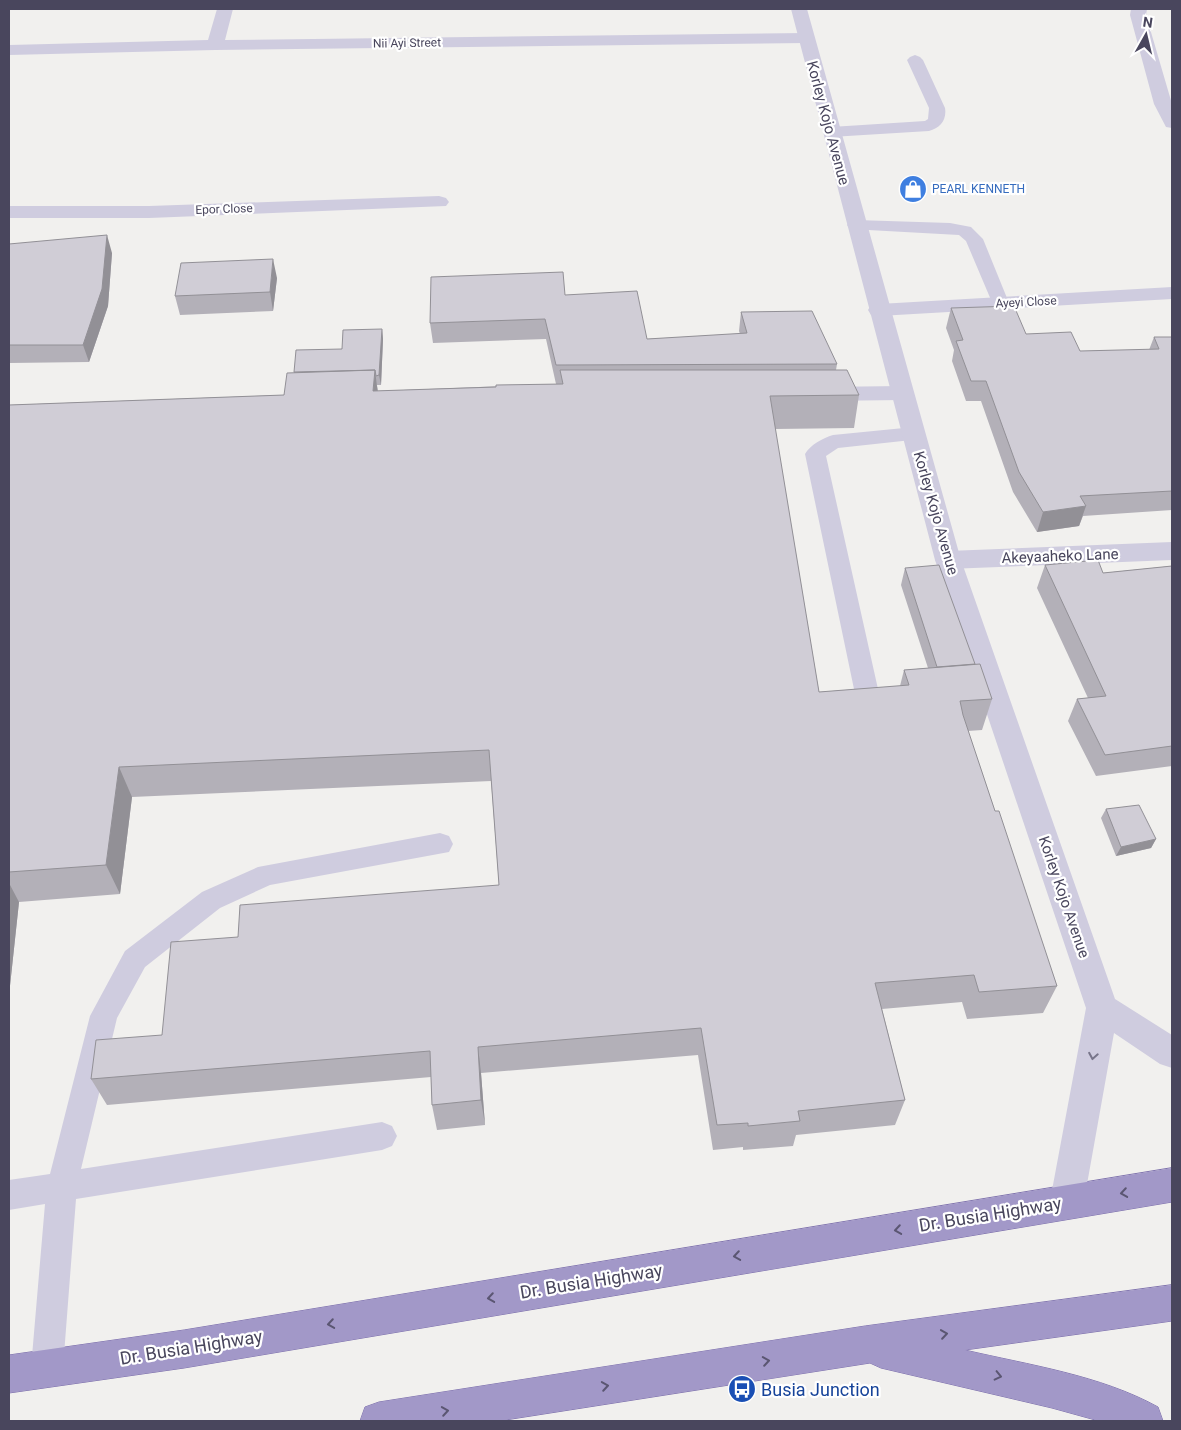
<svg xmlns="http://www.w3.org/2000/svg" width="1181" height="1430" font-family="Roboto,sans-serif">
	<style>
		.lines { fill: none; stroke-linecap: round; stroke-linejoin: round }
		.trunk-casing { stroke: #7c6fab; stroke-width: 1 }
		.service { fill: #cfccdf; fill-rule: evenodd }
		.minor { fill: #cfccdf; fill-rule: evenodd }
		.tertiary { fill: #cfccdf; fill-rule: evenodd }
		.trunk { fill: #a298c8; fill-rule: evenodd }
		.wall { fill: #b3b0b8 }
		.shaded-wall { fill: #929096 }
		.building { fill: #d0cdd6; stroke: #929096 }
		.oneway { stroke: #78758a }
		.oneway2 { stroke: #5b5672 }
		.labels { text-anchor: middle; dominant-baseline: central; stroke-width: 4.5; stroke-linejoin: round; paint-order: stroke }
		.far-street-label { font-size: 12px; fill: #49465d; stroke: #fff }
		.far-shop-label { font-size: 12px; fill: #366cbe; stroke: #fff; text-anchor: start }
		.street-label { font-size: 15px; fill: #49465d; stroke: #fff }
		.near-street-label { font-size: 18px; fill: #49465d; stroke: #fff }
		.near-transit-label { font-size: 18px; fill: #164399; stroke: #fff; text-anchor: start }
	</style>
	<rect width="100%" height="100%" fill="#f1f0ee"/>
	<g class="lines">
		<g class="trunk-casing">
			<path id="trunk" d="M 1172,1168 L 1172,1202 L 184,1368 L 9,1393 L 9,1355 L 184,1330 Z
				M 1172,1285 L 1172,1321 L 965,1350 C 1029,1365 1100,1375 1158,1407 L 1163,1421 L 1099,1421 L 1052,1408 L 881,1368 L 870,1363 L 499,1421 L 360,1421 L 365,1407 L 379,1402 L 865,1326 Z"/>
		</g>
		<path class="service" d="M 915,55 L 920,57 L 923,60 L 945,108 C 947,120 940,128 929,131 L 831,137 L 825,135 L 823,132 L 825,129 L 831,127 L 925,121 L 928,119 L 929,108 L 907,60 L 910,57 Z
			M 856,220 L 950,223 L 971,227 L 983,239 L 1009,303 L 1006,307 L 1000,308 L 994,307 L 966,241 L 959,235 L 850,229 L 847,225 L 850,221 Z
			M 914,427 L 921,429 L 924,434 L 921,439 L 838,448 L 826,456 L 878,689 L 874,695 L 866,698 L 858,695 L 854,689 L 805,454 C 810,445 823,438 833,435 Z
			M 440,833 L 449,836 L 453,844 L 449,852 L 270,885 L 220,908 L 145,967 L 117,1018 L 81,1169 L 382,1122 L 392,1126 L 397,1136 L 392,1146 L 382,1150 L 76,1199 L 63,1368 L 58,1379 L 47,1384 L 36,1379 L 31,1368 L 45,1204 L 9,1210 L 9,1180 L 50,1174 L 90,1016 L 125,951 L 202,892 L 258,867 Z"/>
		<path class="minor" d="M 217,9 L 233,9 L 225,40 L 806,33 L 812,34 L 815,38 L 812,42 L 806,43 L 215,50 L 9,55 L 9,45 L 208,40 Z
			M 1131,9 L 1147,9 L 1146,15 L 1172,104 L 1172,128 L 1166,127 L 1154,104 L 1130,15 Z
			M 439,196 L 446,198 L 449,202 L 446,206 L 149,218 L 9,218 L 9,206 L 149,206 Z
			M 1172,287 L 1172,299 L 879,316 L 871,315 L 868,310 L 871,305 L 879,304 Z
			M 903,386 L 911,388 L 914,393 L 911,398 L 903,400 L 820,401 L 812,399 L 809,394 L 812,389 L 820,387 Z
			M 1172,542 L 1172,560 L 948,569 L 939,566 L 935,560 L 939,554 L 948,551 Z"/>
		<path class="tertiary" d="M 791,9 L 807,9 L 961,560 L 1115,999 L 1172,1035 L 1172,1068 L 1160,1064 L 1114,1033 L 1084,1201 L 1079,1213 L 1067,1218 L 1055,1213 L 1050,1201 L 1086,1008 L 935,560 Z"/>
		<use href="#trunk" class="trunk"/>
	</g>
	<path class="wall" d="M 9,244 L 112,253 L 108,306 L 89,362 L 9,363 Z
		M 277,278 L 273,311 L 180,315 L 175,296 Z
		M 565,295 L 647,339 L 740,334 L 739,331 L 741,312 L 837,364 L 836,370 L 859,395 L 854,428 L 775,429 L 819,692 L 900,686 L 904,670 L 928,668 L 901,585 L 905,568 L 975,664 L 992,699 L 982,730 L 968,731 L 995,811 L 1057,986 L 1043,1013 L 967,1019 L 962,1002 L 882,1009 L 905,1100 L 895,1125 L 796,1135 L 793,1146 L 743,1150 L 743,1147 L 713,1150 L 698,1055 L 481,1073 L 485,1125 L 437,1130 L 432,1105 L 431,1077 L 107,1105 L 91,1079 L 162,1035 L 238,937 L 499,885 L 491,781 L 132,797 L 120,894 L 19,902 L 9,995 L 9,405 L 284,395 L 294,372 L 382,329 L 383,339 L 381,385 L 377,385 L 378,391 L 556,384 L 546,339 L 433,343 L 430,323 Z
		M 951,308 L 1026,334 L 1080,351 L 1149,350 L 1154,337 L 1172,337 L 1172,510 L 1083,516 L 1079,526 L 1037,532 L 1013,492 L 981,401 L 966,401 L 952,361 L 954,350 L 946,328 Z
		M 1045,565 L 1103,573 L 1172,566 L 1172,766 L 1096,776 L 1068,721 L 1077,699 L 1088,698 L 1037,588 Z
		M 1106,809 L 1156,839 L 1151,848 L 1116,856 L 1101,818 Z"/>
	<path class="shaded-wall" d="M 107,235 L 112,253 L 108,306 L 89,362 L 83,345 Z
		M 273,259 L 277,278 L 273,311 L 270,292 Z
		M 382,329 L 383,339 L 381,385 L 379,375 Z
		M 375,370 L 379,403 L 373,391 Z
		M 1086,506 L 1079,526 L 1037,532 L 1043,512 Z
		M 119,767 L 132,797 L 120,894 L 106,865 Z
		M 1156,839 L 1151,848 L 1116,856 L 1121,847 Z
		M 9,883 L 19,902 L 9,995 Z
		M 478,1047 L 481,1073 L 485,1125 L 481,1100 Z"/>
	<path class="building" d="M 107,235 L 102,289 L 83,345 L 9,345 L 9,244 Z
		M 273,259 L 270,292 L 175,296 L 181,263 Z
		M 563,272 L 565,295 L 637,291 L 647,339 L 747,333 L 741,312 L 812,311 L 837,364 L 556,365 L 545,319 L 430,323 L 431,277 Z
		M 1014,306 L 1026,334 L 1071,332 L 1080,351 L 1159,349 L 1154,337 L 1172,337 L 1172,491 L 1080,496 L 1086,506 L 1043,512 L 1019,472 L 986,381 L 971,381 L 956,341 L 963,340 L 951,308 Z
		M 382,329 L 379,375 L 376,376 L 375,370 L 294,372 L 296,350 L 342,349 L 343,330 Z
		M 375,370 L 373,391 L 496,387 L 496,385 L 563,384 L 560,370 L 847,370 L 859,395 L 770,396 L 819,692 L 909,685 L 904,670 L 980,664 L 992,699 L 960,701 L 963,715 L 995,811 L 999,811 L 1057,986 L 979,992 L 974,975 L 875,983 L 905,1100 L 798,1111 L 800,1121 L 748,1126 L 748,1123 L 717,1125 L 701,1028 L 478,1047 L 481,1100 L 432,1105 L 430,1051 L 91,1079 L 96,1040 L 162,1035 L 171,942 L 238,937 L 240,905 L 499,885 L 489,750 L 119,767 L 106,865 L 9,872 L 9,405 L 284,395 L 287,373 Z
		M 1098,560 L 1103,573 L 1172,566 L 1172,746 L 1105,755 L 1077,699 L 1106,696 L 1045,565 Z
		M 939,565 L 975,664 L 937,667 L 905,568 Z
		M 1139,805 L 1156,839 L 1121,847 L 1106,809 Z"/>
	<defs><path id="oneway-chevron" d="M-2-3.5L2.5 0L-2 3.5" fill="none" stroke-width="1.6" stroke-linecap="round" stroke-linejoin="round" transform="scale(1.25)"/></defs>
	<use class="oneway" href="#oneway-chevron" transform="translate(1093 1056) rotate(100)"/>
	<g class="oneway2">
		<use href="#oneway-chevron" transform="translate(1124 1193) rotate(171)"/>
		<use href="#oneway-chevron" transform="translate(898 1230) rotate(171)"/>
		<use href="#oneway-chevron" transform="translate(737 1256) rotate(171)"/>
		<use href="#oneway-chevron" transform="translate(491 1298) rotate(171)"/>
		<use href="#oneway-chevron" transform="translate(331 1324) rotate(171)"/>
		<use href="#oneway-chevron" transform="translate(944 1334) rotate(-8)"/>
		<use href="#oneway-chevron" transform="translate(766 1361) rotate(-9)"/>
		<use href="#oneway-chevron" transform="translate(998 1376) rotate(13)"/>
		<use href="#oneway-chevron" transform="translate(605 1386) rotate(-9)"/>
		<use href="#oneway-chevron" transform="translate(445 1411) rotate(-9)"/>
	</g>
	<defs>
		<g id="shop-disc" transform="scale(1.4375)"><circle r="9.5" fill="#3f7fe0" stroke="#fff"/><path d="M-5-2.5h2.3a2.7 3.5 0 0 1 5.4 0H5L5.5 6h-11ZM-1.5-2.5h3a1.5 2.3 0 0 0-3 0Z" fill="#fff"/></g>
		<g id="bus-disc" transform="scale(1.4375)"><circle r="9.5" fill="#1a4fb4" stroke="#fff"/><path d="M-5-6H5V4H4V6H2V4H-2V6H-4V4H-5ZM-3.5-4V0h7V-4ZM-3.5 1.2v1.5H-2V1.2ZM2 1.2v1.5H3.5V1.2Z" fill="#fff"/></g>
	</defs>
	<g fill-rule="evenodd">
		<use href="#shop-disc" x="913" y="189"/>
		<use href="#bus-disc" x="742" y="1389"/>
	</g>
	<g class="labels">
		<g class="far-street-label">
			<text transform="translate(407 43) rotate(-1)">Nii Ayi Street</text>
			<text transform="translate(224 209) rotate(-2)">Epor Close</text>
			<text transform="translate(1026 302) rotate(-3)">Ayeyi Close</text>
		</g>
		<g class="far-shop-label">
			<text x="932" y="189">PEARL KENNETH</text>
		</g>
		<g class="street-label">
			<text transform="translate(828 123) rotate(75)">Korley Kojo Avenue</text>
			<text transform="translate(936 513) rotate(74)">Korley Kojo Avenue</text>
			<text transform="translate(1060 556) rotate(-2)">Akeyaaheko Lane</text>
			<text transform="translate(1064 897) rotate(71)">Korley Kojo Avenue</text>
		</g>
		<g class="near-street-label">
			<text transform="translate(990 1214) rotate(-9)">Dr. Busia Highway</text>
			<text transform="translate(591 1281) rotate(-9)">Dr. Busia Highway</text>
			<text transform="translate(191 1347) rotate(-9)">Dr. Busia Highway</text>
		</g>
		<g class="near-transit-label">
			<text x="761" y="1389">Busia Junction</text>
		</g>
	</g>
	<rect width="1181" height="1430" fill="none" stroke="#49465d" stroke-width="20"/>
	<g transform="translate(1146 35) rotate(8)" stroke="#ffffff" stroke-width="4" paint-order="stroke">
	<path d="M0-4L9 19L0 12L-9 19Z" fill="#49465d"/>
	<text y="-8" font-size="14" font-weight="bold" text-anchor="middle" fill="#49465d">N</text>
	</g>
</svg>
